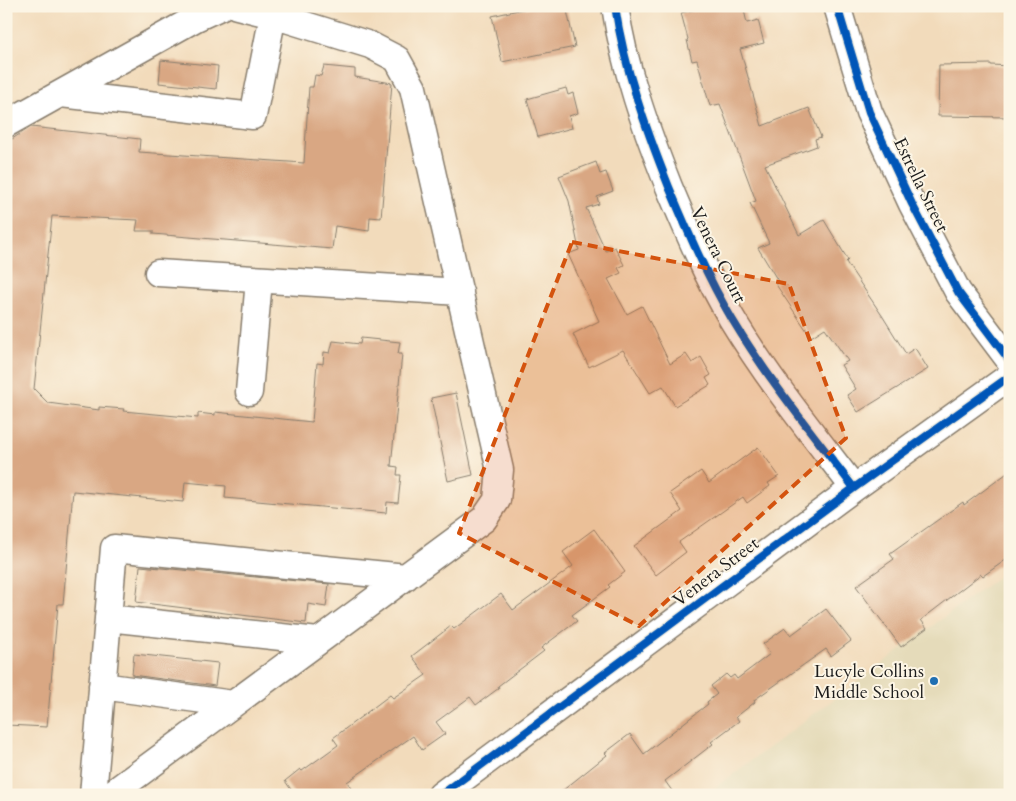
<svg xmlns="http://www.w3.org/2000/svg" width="1016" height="801" font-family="Cardo,serif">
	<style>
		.built { fill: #e5dbba }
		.building { fill: #d9a783 }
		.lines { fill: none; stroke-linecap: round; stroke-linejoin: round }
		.minor-casing { stroke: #877c6c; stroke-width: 29 }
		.minor { stroke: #fff; stroke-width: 26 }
		.cycleway-casing { stroke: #fcf5e5; stroke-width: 11 }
		.cycleway { stroke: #0057b8; stroke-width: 8 }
		.marked { fill: #d4530e; fill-opacity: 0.2; stroke: #d4530e; stroke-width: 4; stroke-dasharray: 10 6; stroke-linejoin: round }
		.poi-dot { fill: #1f6fb2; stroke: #fcf5e5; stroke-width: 2 }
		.labels { text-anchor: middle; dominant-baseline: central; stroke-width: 4; stroke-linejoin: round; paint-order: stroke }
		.street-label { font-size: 18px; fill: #1c1c1c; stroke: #fcf5e5 }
		.poi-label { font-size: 18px; fill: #1c1c1c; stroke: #fcf5e5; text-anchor: end }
	</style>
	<rect width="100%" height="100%" fill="#fcf5e5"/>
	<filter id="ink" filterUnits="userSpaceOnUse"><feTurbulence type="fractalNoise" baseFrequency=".02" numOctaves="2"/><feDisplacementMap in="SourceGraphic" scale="10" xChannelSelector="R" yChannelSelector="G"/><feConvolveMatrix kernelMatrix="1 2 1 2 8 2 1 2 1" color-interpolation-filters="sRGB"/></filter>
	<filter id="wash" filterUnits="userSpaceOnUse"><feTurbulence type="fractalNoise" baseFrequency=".0096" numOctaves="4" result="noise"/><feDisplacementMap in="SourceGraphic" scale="20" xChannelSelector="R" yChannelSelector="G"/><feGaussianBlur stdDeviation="1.12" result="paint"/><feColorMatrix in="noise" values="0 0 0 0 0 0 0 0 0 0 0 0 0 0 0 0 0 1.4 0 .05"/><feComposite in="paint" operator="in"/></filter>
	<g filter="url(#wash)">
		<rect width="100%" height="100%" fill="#f2dbbb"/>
		<path class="built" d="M 1010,568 L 1010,795 L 705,795 Z"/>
		<g id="blocks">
			<path class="building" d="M 536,6 L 566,6 L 575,47 L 502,62 L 492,16 Z
				M 708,6 L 743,6 L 747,23 L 758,20 L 764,43 L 740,49 L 762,126 L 809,108 L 821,137 L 815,139 L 817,146 L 765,165 L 799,235 L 824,220 L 848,260 L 846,262 L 883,317 L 906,354 L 915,348 L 928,369 L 858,412 L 847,395 L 856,389 L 841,365 L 848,361 L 825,328 L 811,337 L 775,283 L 778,281 L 758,248 L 769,243 L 750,203 L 756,201 L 720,104 L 710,106 L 697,60 L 692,61 L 687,40 L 688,39 L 681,13 Z
				M 161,60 L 218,66 L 216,89 L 159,83 Z
				M 991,64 L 991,65 L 1010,66 L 1010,117 L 938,116 L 939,65 Z
				M 324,66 L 355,69 L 355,77 L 392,83 L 381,218 L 370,217 L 369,231 L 335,226 L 332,249 L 153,234 L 153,231 L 136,231 L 138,220 L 52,216 L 34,389 L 48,403 L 99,410 L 99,407 L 124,409 L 123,411 L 198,418 L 198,413 L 215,415 L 215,412 L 312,422 L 317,363 L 323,364 L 324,352 L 330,353 L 333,341 L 360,344 L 361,338 L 400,342 L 398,354 L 402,354 L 391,466 L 398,467 L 397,475 L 401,475 L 398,503 L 387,502 L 386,513 L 225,498 L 226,486 L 185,482 L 183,502 L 73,491 L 63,604 L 58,604 L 47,727 L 6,725 L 6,139 L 12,139 L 31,127 L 140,139 L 139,152 L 304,163 L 309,87 L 313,87 L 315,75 L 321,76 Z
				M 566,88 L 568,95 L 573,93 L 578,113 L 569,116 L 572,128 L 538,137 L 527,99 Z
				M 596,162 L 600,174 L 606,172 L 613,191 L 597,197 L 599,204 L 586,208 L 606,251 L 615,247 L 624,265 L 618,268 L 621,273 L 608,279 L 627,314 L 642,306 L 670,364 L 686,354 L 692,363 L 701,357 L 711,375 L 706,378 L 710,385 L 675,406 L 663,386 L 650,393 L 623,350 L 589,367 L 573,334 L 599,321 L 568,254 L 579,250 L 569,201 L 559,176 Z
				M 456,393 L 473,475 L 448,481 L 431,398 Z
				M 758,447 L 779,476 L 768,483 L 770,486 L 747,503 L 743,497 L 679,542 L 686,552 L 656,575 L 634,546 L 682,511 L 670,493 L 701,471 L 709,483 Z
				M 1010,471 L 1010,557 L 983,576 L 981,574 L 921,620 L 927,628 L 901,647 L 856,586 L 894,559 L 890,554 L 963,502 L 964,505 Z
				M 594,529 L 625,572 L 608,585 L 610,587 L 572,615 L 577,621 L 541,648 L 544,651 L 498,686 L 499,688 L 476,705 L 470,697 L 436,722 L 445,734 L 422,750 L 413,736 L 347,782 L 357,795 L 295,795 L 285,781 L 300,769 L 302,771 L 338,745 L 333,738 L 390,695 L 393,698 L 426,675 L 412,656 L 451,626 L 454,629 L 501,594 L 513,610 L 573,566 L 563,552 Z
				M 140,566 L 329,584 L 326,607 L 308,604 L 306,623 L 136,602 Z
				M 826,609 L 851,641 L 831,656 L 826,649 L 754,700 L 755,702 L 736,717 L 739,721 L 711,742 L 713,744 L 665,781 L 675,795 L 557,795 L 607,755 L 605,753 L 630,734 L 644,754 L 708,704 L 707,702 L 717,694 L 711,686 L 726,674 L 730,678 L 734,675 L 737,679 L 770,654 L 763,644 L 785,628 L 791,635 Z
				M 134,654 L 218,663 L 215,686 L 132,675 Z"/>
		</g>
	</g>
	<g filter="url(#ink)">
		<use href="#blocks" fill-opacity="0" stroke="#877c6c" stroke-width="1"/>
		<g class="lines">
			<g class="minor-casing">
				<path id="minor" d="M 615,6 C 624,68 646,129 669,187 C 688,232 707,277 732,319 C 768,379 812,433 854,488
					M 837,6 L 869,112 L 912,204 L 958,292 L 1010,361
					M 61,94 L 253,116 L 273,15
					M 6,124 L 196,18 L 222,6
					M 158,273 L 460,292
					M 249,392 L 259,280
					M 108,618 L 318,641
					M 102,686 L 233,704
					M 93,795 L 114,548 L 406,577
					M 110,795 L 484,519 L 497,500 L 500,470 L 413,88 L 397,59 L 370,45 L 273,15 L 237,6
					M 441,795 L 854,488 L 1010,376"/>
			</g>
			<use href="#minor" class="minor"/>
			<g class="cycleway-casing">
				<path id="cycleway" d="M 615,6 C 624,68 646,129 669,187 C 688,232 707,277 732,319 C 768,379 812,433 854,488
					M 837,6 L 869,112 L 912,204 L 958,292 L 1010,361
					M 441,795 L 854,488 L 1010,376"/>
			</g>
			<use href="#cycleway" class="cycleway"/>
		</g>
	</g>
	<path class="marked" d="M 572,242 L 789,284 L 846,438 L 639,626 L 459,533 Z"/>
	<circle class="poi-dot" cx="934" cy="681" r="5"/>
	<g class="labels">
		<g class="street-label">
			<text transform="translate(921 185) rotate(64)">Estrella Street</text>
			<text transform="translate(718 255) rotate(64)">Venera Court</text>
			<text transform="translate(716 572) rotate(-37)">Venera Street</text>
		</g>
		<g class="poi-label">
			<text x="924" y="671">Lucyle Collins<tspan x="924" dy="21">Middle School</tspan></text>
		</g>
	</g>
	<rect width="1016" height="801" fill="none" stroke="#fcf5e5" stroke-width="25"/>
</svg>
